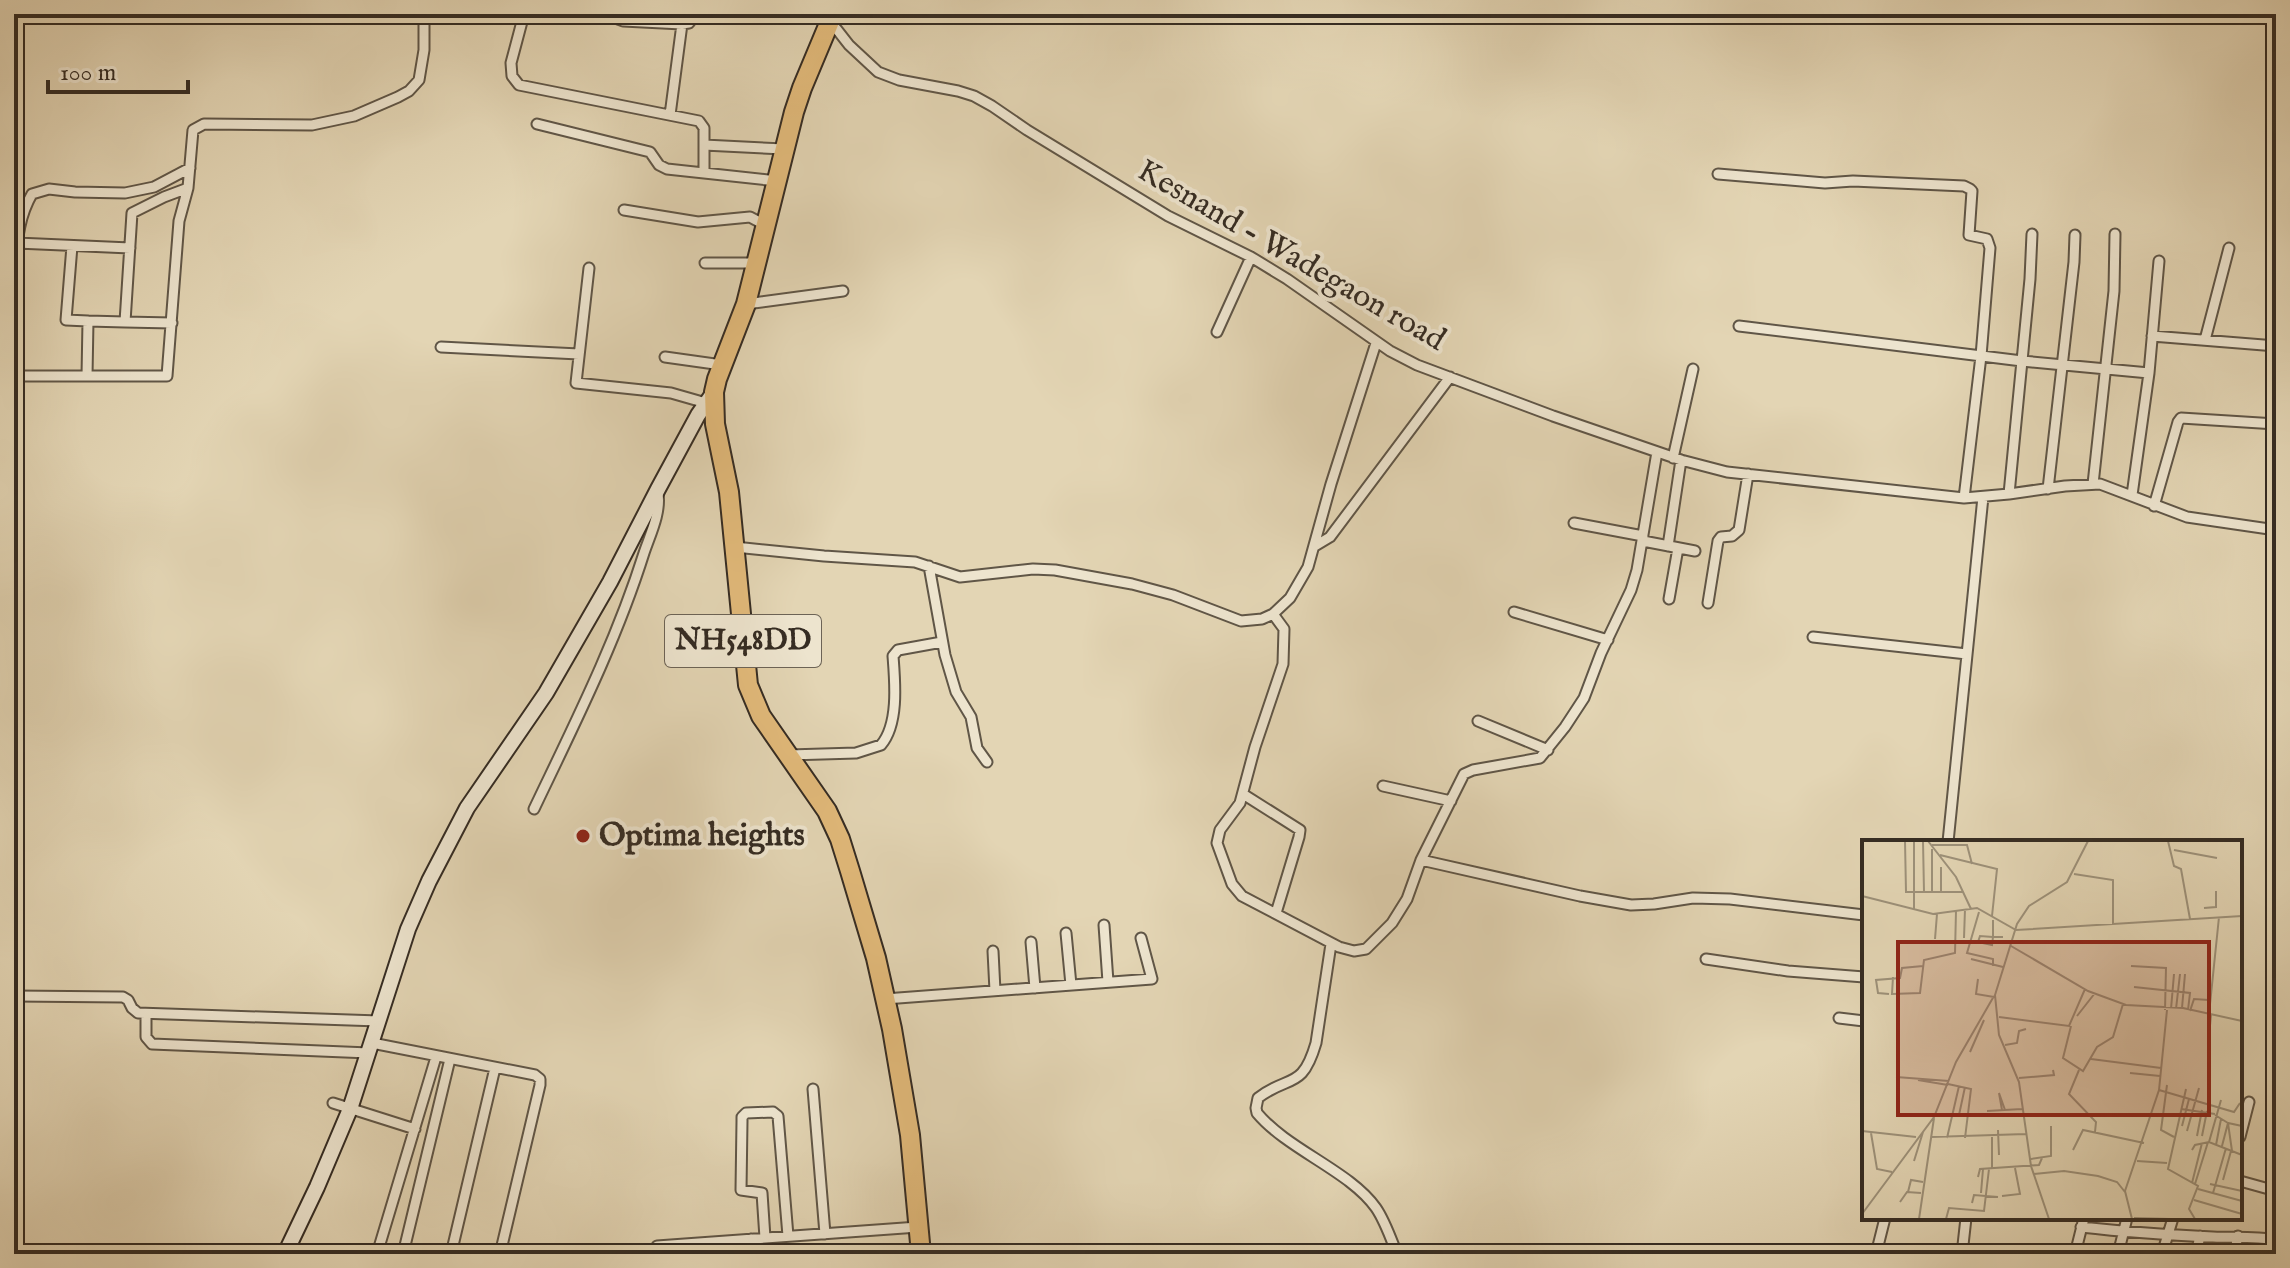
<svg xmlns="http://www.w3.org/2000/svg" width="2290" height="1268" font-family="'IM FELL English',serif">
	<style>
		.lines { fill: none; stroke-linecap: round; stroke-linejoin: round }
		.street-casing { stroke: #605647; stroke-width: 13 }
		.secondary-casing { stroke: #352c23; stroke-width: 18 }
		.highway-casing { stroke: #352c23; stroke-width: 22 }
		.street { stroke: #ede4ce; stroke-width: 9 }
		.secondary { stroke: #ede4ce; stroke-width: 14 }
		.highway { stroke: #e2ba7a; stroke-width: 18 }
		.poi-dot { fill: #8f2418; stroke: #ede4ce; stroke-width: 3 }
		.labels { text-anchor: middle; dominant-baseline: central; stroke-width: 8; stroke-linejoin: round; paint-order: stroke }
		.shield { fill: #ede4ce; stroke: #6c6356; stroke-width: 2 }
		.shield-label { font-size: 30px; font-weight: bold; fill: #352c23 }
		.street-label { font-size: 32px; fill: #352c23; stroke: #ede4ce }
		.poi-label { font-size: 32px; font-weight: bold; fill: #352c23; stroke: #ede4ce; text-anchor: start }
		.inset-road { fill: none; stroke: #9d917a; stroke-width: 2 }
		.view { fill: #8f2418; fill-opacity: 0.15; stroke: #8f2418; stroke-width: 4 }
		.inset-edge { fill: none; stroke: #352c23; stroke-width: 4 }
	</style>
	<rect width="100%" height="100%" fill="#e3d5b4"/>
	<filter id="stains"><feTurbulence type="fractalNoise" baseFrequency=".0025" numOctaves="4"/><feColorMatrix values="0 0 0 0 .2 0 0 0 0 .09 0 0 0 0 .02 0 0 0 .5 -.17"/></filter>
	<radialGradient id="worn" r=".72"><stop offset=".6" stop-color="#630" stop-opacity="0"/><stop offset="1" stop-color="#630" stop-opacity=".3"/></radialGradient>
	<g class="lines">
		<g class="street-casing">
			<path id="street" d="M 524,14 L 511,63 L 512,76 L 519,85 L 699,121 L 704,128 L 704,173
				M 604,14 L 623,21 L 682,24 L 689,23 L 696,14
				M 831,22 L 849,45 L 878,72 L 899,80 L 958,91 L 974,96 L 992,106 L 1027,130 L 1168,216 L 1251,257 L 1287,279 L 1390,351 L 1417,365 L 1553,416 L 1681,460 L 1727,472 L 1964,498 L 2009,494 L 2065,486 L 2100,484 L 2187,517 L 2276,530
				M 670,115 L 682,24
				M 537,124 L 650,152 L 659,165 L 667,169 L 777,181
				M 704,145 L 784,149
				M 1718,174 L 1825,183 L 1853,181 L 1964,186 L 1970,189 L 1972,191 L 1969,235 L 1987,239 L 1990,248 L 1981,356 L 1964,498
				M 624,210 L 698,222 L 750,217 L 765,225
				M 17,243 L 130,248
				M 72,246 L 66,320 L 88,321 L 87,376
				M 14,261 L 16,261 C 17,237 20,215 32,194 L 49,189 L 75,192 L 125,193 L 154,187 L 190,168
				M 705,263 L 756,263
				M 589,268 L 576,383 L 671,393 L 706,403
				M 14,304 L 16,261
				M 746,304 L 843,291
				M 88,321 L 125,322 L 132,213 L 164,197 L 188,188
				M 125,322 L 172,323
				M 1739,326 L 2022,361 L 2149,373 L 2132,495
				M 1217,332 L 1251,257
				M 2152,336 L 2276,346
				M 2205,340 L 2229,248
				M 441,347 L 579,354
				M 665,357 L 722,365
				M 2149,373 L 2159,261
				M 14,376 L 167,376 L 179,221 L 188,188 L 193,130 L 204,124 L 312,125 L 354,116 L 398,97 L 409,91 L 419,80 L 424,50 L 424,14
				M 1673,458 L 1693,369
				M 2093,484 L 2114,291 L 2115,234
				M 2048,489 L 2074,262 L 2075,235
				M 2009,494 L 2030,279 L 2032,234
				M 2154,506 L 2178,422 L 2181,418 L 2276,424
				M 1574,523 L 1643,536
				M 1643,541 L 1695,551
				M 1315,546 L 1330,537 L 1450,377
				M 1668,546 L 1681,460
				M 735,547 L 824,556 L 915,562 L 960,577 L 1033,569 L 1055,570 L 1132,584 L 1173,595 L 1241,621 L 1262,619 L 1273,614 L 1290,598 L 1308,567 L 1331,484 L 1376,343
				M 929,566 L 945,655 L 956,692 L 971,717 L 977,748 L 987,762
				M 1669,599 L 1678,548
				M 1708,603 L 1718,541 L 1721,537 L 1732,536 L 1739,530 L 1748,474
				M 1514,612 L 1608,640
				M 1273,614 L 1284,629 L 1283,664 L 1255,747 L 1240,803 L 1220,830 L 1217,843 L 1232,884 L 1242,896 L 1339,947 L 1354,951 L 1366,949 L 1392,923 L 1407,899 L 1421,860 L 1464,774 L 1473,770 L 1540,758 L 1565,727 L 1584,698 L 1601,653 L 1631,590 L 1637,570 L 1657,452
				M 1813,637 L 1967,654
				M 1478,721 L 1548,750
				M 789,755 L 856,753 L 881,745 C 899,724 895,682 893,656 L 898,650 L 942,642
				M 1383,786 L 1451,801
				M 1243,794 L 1300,830 L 1299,837 L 1276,913
				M 534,809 C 574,725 616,642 644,553 C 650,535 661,513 658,494
				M 1948,842 L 1983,497
				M 1421,860 L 1580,896 L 1631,905 L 1654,904 L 1693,898 L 1730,899 L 1864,915
				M 1104,925 L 1108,982
				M 1066,933 L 1071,985
				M 1031,942 L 1035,988
				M 1331,944 L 1316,1043 C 1302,1091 1289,1074 1258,1098 L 1256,1108 L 1257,1113 C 1288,1150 1350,1171 1376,1208 C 1385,1221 1391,1239 1397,1254
				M 993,951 L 995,991
				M 1706,959 L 1788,971 L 1864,977
				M 14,996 L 123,997 L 128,1000 L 132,1008 L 138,1013 L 379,1021
				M 885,999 L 1152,979 L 1141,938
				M 146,1014 L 146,1037 L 152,1044 L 369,1053
				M 1839,1018 L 1864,1021
				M 372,1043 L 535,1075 L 540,1079 L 540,1085 L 500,1254
				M 813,1089 L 825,1234
				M 333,1103 L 415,1129
				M 2240,1137 L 2249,1102
				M 2240,1181 L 2276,1191
				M 2271,1190 L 2276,1171
				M 2081,1227 C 2125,1232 2169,1235 2213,1237 C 2234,1238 2255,1236 2276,1240
				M 765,1238 L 762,1193 L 741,1190 L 742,1121 L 742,1117 L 746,1113 L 773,1112 L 778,1116 L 788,1236
				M 751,1239 L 752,1254
				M 657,1246 L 918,1227
				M 377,1254 L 436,1057
				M 403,1254 L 450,1059
				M 451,1254 L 495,1068
				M 1876,1254 L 1885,1218
				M 1962,1254 L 1966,1218
				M 2075,1254 L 2084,1218
				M 2118,1254 L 2127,1218
				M 2162,1254 L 2173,1218
				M 2196,1254 L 2200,1236
				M 2234,1254 L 2238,1236
				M 2272,1254 L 2275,1239"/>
		</g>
		<g class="secondary-casing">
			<path id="secondary" d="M 285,1254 L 317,1187 L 350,1109 L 408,929 L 429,881 L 467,808 L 546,693 L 610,582 L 658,489 L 698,415 L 714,392"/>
		</g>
		<g class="highway-casing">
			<path id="highway" d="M 833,14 L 802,88 L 794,112 L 746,304 L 717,379 L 714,392 L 715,424 L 729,492 L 748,685 L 761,716 L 827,811 L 840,839 L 850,871 L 876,958 L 892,1029 L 910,1135 L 921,1254"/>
		</g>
		<use href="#street" class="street"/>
		<use href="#secondary" class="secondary"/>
		<use href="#highway" class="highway"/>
	</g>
	<circle class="poi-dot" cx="583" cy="836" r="8"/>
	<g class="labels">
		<rect class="shield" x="665" y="615" width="156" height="52" rx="6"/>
		<g class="shield-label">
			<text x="743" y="641">NH548DD</text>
		</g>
		<g class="street-label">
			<text transform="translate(1291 256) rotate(30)">Kesnand - Wadegaon road</text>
		</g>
		<g class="poi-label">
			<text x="599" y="836">Optima heights</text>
		</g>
	</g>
	<g transform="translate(1862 840)">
		<rect width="380" height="380" fill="#e3d5b4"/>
		<path class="inset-road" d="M 43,1 L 44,52 L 101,52M 52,1 L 52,69M 61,1 L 62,52M 66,1 L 94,37 L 109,69M 306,1 L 312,26 L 319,29 L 328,79M 70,5 L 105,5 L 110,24M 70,9 L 70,52M 312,10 L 355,18M 78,15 L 135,29 L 130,76M 79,27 L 79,52M 212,34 L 251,40 L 251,85M 0,56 L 71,74 L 115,68 L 154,90 L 380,76M 342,68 L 354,67 L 354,51M 117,72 L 105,113 L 131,119 L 131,126M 131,80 L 131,97 L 130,105 L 116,102 L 118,96 L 131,97 L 141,97M 102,98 L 103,69M 73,99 L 75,74M 149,106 L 226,151 L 264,165 L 321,168 L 380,181M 109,119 L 141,127M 269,126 L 304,128 L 303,170M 31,137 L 30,154 L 58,153 L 62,120 L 93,113 L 94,71M 116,139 L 114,154 L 132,157M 272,147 L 328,153 L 326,170M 27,154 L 16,153 L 14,140 L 38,138 L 40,128 L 61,126M 320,168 L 323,134M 309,169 L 312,134M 314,169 L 318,134M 328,171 L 332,159 L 347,160M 347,174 L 357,77M 215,176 L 233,153M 137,177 L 207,186 L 223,149M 209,186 L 201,218 L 221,231 L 235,207 L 251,197 L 261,164M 143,205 L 155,203 L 157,191 L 164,189M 346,207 L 349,175M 108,212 L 122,180M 229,219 L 299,228M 217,230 L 207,254 L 234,282 L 233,292M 268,233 L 298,236M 34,237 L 87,241M 157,238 L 192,235 L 191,230M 56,240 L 86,245M 86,244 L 109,249 L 103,298M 305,245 L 299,290 L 312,297M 324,249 L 306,329 L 336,346 L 327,369 L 333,379M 297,250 L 372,272 L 378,263M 319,269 L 353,274M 140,270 L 137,253 L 143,270M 125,271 L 160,269M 97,275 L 103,247M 353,275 L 366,283 L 370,311M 320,286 L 327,259M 136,290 L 137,315M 0,291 L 54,297M 325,291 L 337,248M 9,293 L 15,329 L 30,332M 335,296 L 340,270M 340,296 L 345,271M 69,297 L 164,294M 130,297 L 130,328M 85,298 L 97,246M 347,302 L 359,260M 354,305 L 359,279M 360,306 L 366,283 L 380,286M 211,310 L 221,290 L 282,303M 330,310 L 333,305 L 347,302 L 380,315M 169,319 L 189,316 L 189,286M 52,321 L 61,292M 275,321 L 305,323M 172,334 L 202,331 L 236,336 L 255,342 L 263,352M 116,337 L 118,329 L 177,325 L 180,318M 361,340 L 369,311M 330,343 L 340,303M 333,344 L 346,302M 348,344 L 380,351M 336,349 L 380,361M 46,352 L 49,340 L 61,342M 119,353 L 121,329M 351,353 L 364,308M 140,356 L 158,354 L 153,328M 332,360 L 380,374M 38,362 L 45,352 L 59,353M 110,363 L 112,355 L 136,357M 0,374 L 72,277 L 94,222 L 132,156M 272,378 L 309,379M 57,379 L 72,278M 84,379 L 87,368 L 122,371 L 127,329M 187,379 L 169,326 L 157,242 L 137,195 L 133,155 L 155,84 L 167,66 L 205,42 L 226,1M 270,379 L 263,351 L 297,250 L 305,170"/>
		<path class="view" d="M 36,102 L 347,102 L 347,275 L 36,275 Z"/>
		<rect width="380" height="380" class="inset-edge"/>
	</g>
	<rect width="2290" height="1268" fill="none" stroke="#e3d5b4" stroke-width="48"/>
	<rect x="16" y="16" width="2258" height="1236" fill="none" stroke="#352c23" stroke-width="4"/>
	<rect x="24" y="24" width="2242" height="1220" fill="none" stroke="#352c23" stroke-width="2"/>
	<path d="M48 80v12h140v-12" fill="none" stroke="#352c23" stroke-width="4"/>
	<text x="60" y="80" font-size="24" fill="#352c23" stroke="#ede4ce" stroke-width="6" paint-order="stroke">100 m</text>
	<rect width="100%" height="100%" filter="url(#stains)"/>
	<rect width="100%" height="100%" fill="url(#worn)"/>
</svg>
